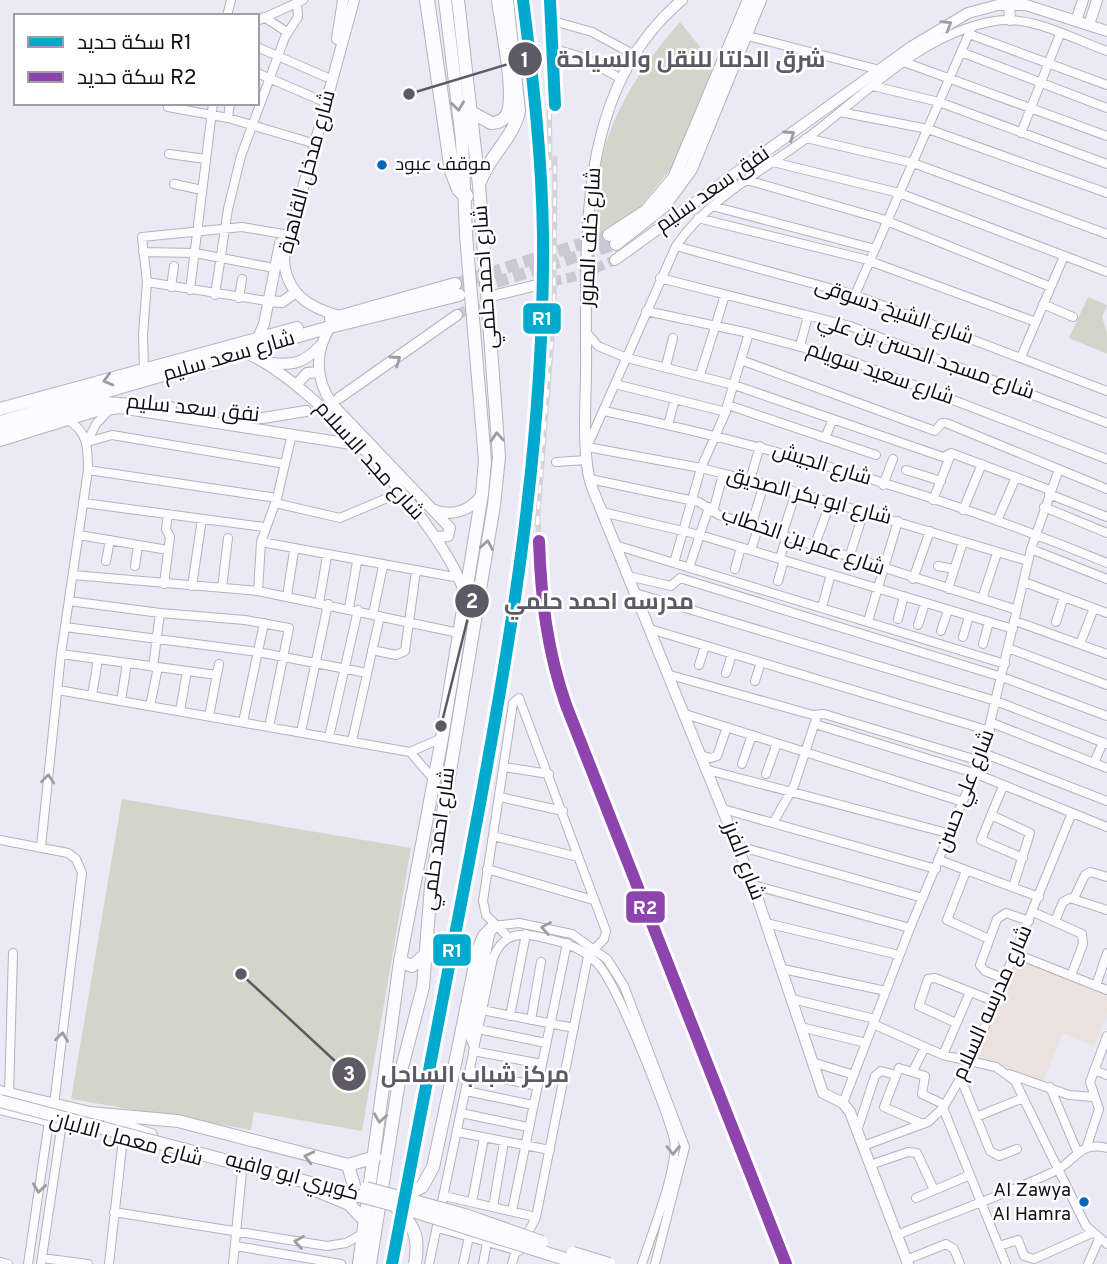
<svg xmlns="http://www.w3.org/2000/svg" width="1107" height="1264" font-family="Overpass,Cairo,sans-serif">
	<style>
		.education { fill: #ece1dd }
		.green { fill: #d3d5cb }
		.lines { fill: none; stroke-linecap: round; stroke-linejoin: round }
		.tertiary-tunnel { stroke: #cbc8d5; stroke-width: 10; stroke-dasharray: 10 5; stroke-linecap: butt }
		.primary-tunnel { stroke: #cbc8d5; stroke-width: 12; stroke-dasharray: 12 6; stroke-linecap: butt }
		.minor-casing { stroke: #b4b2bd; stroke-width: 10 }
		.tertiary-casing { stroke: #b4b2bd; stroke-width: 12 }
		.primary-casing { stroke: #b4b2bd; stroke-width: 14 }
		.motorway-casing { stroke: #b4b2bd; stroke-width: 16 }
		.minor { stroke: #fcfcfe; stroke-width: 8 }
		.tertiary { stroke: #fcfcfe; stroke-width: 10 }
		.primary { stroke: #fcfcfe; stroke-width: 12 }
		.motorway { stroke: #fcfcfe; stroke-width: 14 }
		.rail-casing { stroke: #d4d3d7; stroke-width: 5 }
		.rail { stroke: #fff; stroke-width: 2.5; stroke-dasharray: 8; stroke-linecap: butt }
		.primary-bridge-casing { stroke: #b4b2bd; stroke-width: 14; stroke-linecap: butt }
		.primary-bridge { stroke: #fcfcfe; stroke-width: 12 }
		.rail-1-casing { stroke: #fff; stroke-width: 18 }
		.rail-2-casing { stroke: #fff; stroke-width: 18 }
		.rail-1 { stroke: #00a9ce; stroke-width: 12 }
		.rail-2 { stroke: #8e44ad; stroke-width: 12 }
		.oneway { stroke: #9e9ca2 }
		.bus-dot { fill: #0065bd; stroke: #fff; stroke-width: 2.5 }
		.labels { text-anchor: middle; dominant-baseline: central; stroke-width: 5; stroke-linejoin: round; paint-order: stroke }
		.bus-label { font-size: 19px; fill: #100d17; stroke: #fff; text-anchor: start }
		.street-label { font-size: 21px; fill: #100d17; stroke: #fff }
		.leader { fill: none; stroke: #5d5a65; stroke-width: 2.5 }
		.callout-dot { fill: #5d5a65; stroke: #fff; stroke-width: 2.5 }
		.mark-label { font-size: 21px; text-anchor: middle; font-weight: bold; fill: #fff }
		.callout-label { font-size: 23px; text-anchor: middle; font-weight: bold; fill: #5d5a65; stroke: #fff; stroke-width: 5; stroke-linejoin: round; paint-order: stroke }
		.line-badge { stroke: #fff; stroke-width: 2.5 }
		.badge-label { font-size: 19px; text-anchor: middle; font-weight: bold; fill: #fff }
	</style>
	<rect width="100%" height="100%" fill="#ece9f6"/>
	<path class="education" d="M 1017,957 L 1107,995 L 1107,1014 L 1094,1046 L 1063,1033 L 1043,1082 L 976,1055 Z"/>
	<path class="green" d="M 680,22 L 714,64 L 677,161 L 635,213 L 598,237 C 598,216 596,193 599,172 C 609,115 642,65 680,22 Z
		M 1088,297 L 1107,305 L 1102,317 L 1107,332 L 1107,354 L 1069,338 Z
		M 122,799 L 411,848 L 362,1131 L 254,1112 L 251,1130 L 71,1099 Z"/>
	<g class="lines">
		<path class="tertiary-tunnel" d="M 537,285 L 577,276 L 615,260
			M 457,315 L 494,295"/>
		<path class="primary-tunnel" d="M 455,284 L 609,235
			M 462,293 L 616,244"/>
		<g class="minor-casing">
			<path id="minor" d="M 227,16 L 231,0
				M 264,17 L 287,32
				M 257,21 L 303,0
				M 557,22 L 592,32 L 629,52
				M 969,34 L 1107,85
				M 744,35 L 880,70
				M 257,47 L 326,77
				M 558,50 L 582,57 L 616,76
				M 961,52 L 1107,108
				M 904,62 L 1107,136
				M 257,73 L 320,100
				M 873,86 L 939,102 L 1107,164
				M 168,103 L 168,107 L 228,118 L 309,142
				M 840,112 L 928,129 L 1107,193
				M 228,118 L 230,103
				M 1021,133 L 1060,34
				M 806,138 L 913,163 L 1107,234
				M 169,154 L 206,159
				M 773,162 L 899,193 L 1107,272
				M 747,180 L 882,219 L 1051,287
				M 174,184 L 202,190
				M 712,206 L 875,249
				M 698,218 L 864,259 L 1036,322
				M 676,246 L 855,295 L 1107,391
				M 143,252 L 195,253 L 274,268
				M 660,278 L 850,326 L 1107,423
				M 147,282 L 267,301
				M 171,287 L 174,266
				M 190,290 L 213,103
				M 215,295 L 228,209 L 241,156 L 285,37 L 298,17 L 297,2
				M 855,295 L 971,29
				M 239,298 L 242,279
				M 1043,304 L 1073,317
				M 646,311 L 749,333 L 846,359 L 1107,459
				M 586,332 L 598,346 L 627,358 L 734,385 L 943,457 L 951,453 L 1050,490
				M 800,346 L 808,316
				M 1021,357 L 1064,256
				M 741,360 L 935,431 L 942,423 L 946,423 L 1107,489
				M 666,366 L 673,338
				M 144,370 L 143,335 L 147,282 L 142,237 L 242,227 L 283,234
				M 700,375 L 725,295
				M 615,384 L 726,412
				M 728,405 L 876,455
				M 604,411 C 775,447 945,496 1107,563
				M 668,425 L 675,399
				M 825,438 L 833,419
				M 87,442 L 112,435 L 285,464
				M 87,442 L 96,424 L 109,410
				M 556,462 L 587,460
				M 88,470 L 277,498
				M 906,470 L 941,481
				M 590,479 L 699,502 L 719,515 L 1017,610
				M 750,480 L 760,446
				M 883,485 L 893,459
				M 1049,494 L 1107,517
				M 933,500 L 951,454
				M 84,503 L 264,527
				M 275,503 L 340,518 L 399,493
				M 1044,507 L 1107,533
				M 963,510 L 982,464
				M 602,512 L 700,535 L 1013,629
				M 713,512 L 723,474
				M 997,521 L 1016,477
				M 751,526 L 764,484
				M 79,535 L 168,550
				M 261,542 L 460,578
				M 615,545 L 1005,664
				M 814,547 L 831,501
				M 1031,549 L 1107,579
				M 751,550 L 758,528
				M 849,558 L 864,511
				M 780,559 L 785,541 L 783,532 L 796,492
				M 106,561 L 110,540
				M 1028,561 L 796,492 L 701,468 L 587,447 L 676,246 C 708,199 762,171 807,138 C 864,96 921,33 995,21 C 1032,15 1073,39 1107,51
				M 674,563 L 701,468 L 724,416 L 749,333
				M 135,566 L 138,545
				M 938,566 L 954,569
				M 689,568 L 709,507
				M 735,569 L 741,547
				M 73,575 L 258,591 L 459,633
				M 628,576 L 671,586 L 680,578 L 1002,677 L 1107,716
				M 913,579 L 930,531
				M 778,581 L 784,560
				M 1024,582 L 1107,613
				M 164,584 L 170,537 L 166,529 L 168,514
				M 192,586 L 202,519
				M 222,588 L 228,538
				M 948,589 L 963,542
				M 258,591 L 261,542 L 277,498 L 292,434
				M 635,593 L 996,701 L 1107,744
				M 287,596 L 294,551
				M 982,599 L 997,553
				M 69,601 L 160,613 L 245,620 L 289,628 L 269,727
				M 319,603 L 327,556
				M 822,607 L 831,574
				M 349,608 L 357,562
				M 373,614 L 383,566
				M 898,619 L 904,596
				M 868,621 L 898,521
				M 1015,621 L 1107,654
				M 1056,622 L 1064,597
				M 918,625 L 925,603
				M 65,627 L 258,652 L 367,673
				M 650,629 L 990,731
				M 941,631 L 948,610
				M 963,637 L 969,616
				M 983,644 L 989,622
				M 1080,644 L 1094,608
				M 1008,648 L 1107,685
				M 372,650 L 396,655 L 405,651 L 416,571
				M 61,654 L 217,675
				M 699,665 L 705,646
				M 153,667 L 160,613
				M 726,673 L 732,654
				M 670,675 L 813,715 L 824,714 L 980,761
				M 755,681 L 761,662
				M 58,690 L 410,752 L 442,738
				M 92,696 L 98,659
				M 121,701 L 127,663
				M 150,706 L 158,667
				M 180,711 L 187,671
				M 685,714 L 963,802
				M 209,716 L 219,664
				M 243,722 L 264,623
				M 992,723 L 1107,768
				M 815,724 L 974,773 L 1107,827
				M 301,732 L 328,604
				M 329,737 L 358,610
				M 352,741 L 380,616
				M 410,752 L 435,781
				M 983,753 L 1107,801
				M 702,756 L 711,758 L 717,756 L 727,727
				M 1094,763 L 1103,742
				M 742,764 L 752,735
				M 504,767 L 549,774
				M 708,770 L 951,834
				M 766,774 L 777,743
				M 1003,786 L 981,840 L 1023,858
				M 500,797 L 563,811
				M 723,809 L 936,869
				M 991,815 L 1030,833 L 1013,887
				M 773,823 L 794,786 L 816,719
				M 493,836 L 578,857
				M 0,840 L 68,853 L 76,859 L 82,873 L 54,1105
				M 738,846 L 923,898
				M 41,847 L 61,654 L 88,470 C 88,448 88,432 68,420
				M 939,860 L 1039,897
				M 487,869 L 593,900
				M 966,871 L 947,920 L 989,939
				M 753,885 L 910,928
				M 1074,898 L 1085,875 L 1090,872 L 1107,877
				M 1033,912 L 1082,934 L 1083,944 L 1071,976
				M 1055,921 L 1063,902 L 1070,898 L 1107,910
				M 766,923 L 899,955
				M 494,926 L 519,923 L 572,934 L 607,959 L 624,986 L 685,1147 L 655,1264
				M 508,937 L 486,915 L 483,901 L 513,703 L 519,698 L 606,931 L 604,939 L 588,956 L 536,1217 C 529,1235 516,1244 512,1264
				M 1016,954 L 1107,990
				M 783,969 L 886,991
				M 1005,979 L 985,971 L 980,965 L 997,919 L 1006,913 L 1029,921
				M 1096,986 L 1107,953
				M 792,999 L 875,1019
				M 482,1010 L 574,1028
				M 510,1016 L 526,934
				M 531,1020 L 541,962
				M 956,1023 L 919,1006 L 928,979 L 935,978 L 996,1002
				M 873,1024 L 943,1055 L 996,1067 L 1015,1081 L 1086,1226 L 1107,1244
				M 801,1027 L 866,1043
				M 478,1029 L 546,1043
				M 474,1047 L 469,1035 L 490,935
				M 473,1051 L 542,1064
				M 943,1055 L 970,992
				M 812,1062 L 854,1075
				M 1094,1070 L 1107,1075
				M 913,1071 L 925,1047
				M 469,1072 L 538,1086
				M 1009,1074 L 1069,1095 L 1093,1097
				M 961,1079 L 990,1151 L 999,1156 L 1017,1149
				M 1050,1087 L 1077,1151
				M 466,1091 L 533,1105
				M 9,1094 L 13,953
				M 843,1103 L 910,928 L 983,753 L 1031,549 L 1059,469
				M 943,1108 L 1006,1264
				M 461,1113 L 528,1127
				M 976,1117 L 1023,1098
				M 923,1124 L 884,1107 L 899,1068 L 925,1076 L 922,1094 L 945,1105
				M 857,1131 L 875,1076 L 881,1071 L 896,1075
				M 457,1132 L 550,1150
				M 863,1146 L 928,1122 L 943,1108 L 971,1060 L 1072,813
				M 1087,1146 L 1099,1109 L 1090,1082 L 1107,1036
				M 870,1165 L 908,1152 L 917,1153 L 934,1190
				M 444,1196 L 536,1217
				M 916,1198 L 970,1175
				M 472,1202 L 484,1138
				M 493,1207 L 504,1142
				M 512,1211 L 567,943
				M 114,1212 L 327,1246 L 346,1243 L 364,1233
				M 438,1228 L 519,1251
				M 897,1235 C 950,1213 1006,1195 1057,1170 C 1077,1159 1080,1141 1107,1148
				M 236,1246 L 341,1264
				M 999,1246 L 1018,1240 L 1024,1256 L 1034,1259 L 1092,1233
				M 42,1258 L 88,1264
				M 906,1260 L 946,1244 L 954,1249 L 960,1264
				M 0,1262 L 8,1264
				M 28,1264 L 49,1121
				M 41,1264 L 62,1123
				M 109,1264 L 123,1138
				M 233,1264 L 242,1171
				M 429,1264 L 493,958 C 501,938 514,932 535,936 C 559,941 579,945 597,963 C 616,981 668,1112 674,1140 C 679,1167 651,1235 642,1264
				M 463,1264 L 469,1237
				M 483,1264 L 487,1242
				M 1088,1264 L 1099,1239"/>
		</g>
		<g class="tertiary-casing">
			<path id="tertiary" d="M 682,0 C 579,86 586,228 586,350 C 587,390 582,433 588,472 C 590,486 597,499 602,512 L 753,885 L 823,1093 L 843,1103 L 850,1112 L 908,1264
				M 1009,4 L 1010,20
				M 1076,21 L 1083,0
				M 1089,25 L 1097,0
				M 337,39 L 343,0
				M 615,260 L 911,47 L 968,13 L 998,5 L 1026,5 L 1107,31
				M 496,295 L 537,285
				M 267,301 L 282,302 L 296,292
				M 340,316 C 309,308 285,293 284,258 L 354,0
				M 330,327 C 314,353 316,380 332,404 L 432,509 C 451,517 470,512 482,494
				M 257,340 L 264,324 L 280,243
				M 245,353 C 309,377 447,529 465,595
				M 271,363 C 294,366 305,362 321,345
				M 297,384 L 307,373 L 319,372
				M 339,398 L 457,315
				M 229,417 L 263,418 L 306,411
				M 0,431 L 106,402 L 171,407
				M 0,441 L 97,411 L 120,408 L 358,445
				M 432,509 L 450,528 L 448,536 L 437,537"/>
		</g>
		<g class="primary-casing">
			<path id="primary" d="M 471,112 L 491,123 C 499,123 505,120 508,112 C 515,90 501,25 498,0
				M 480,182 C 489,156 514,137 519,111 L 507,0
				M 609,235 L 646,211 L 674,178 L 749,0
				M 616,244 L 664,206 L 691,169 L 760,0
				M 331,319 L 455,284
				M 0,409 L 297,328
				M 0,422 L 330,327 L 459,295
				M 400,961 L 412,966 L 425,955
				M 454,1069 L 478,950 L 484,936 L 494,926
				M 0,1092 L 90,1113 L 178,1121 L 348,1165 L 375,1157
				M 0,1108 L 69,1125
				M 110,1121 L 151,1135
				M 348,1165 L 355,1189 L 349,1204
				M 313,1189 L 349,1204 L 365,1221
				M 359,1264 L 400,961 L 442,738 L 482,494 L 485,461 L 466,235 L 462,140 L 445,0
				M 370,1264 L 400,1075 L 423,987 L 431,886 L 494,505 L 499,457 L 479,185 L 458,0"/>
		</g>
		<g class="motorway-casing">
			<path id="motorway" d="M 427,0 L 452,171 L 459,189 L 466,196"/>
		</g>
		<use href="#minor" class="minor"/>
		<use href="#tertiary" class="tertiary"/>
		<use href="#primary" class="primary"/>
		<use href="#motorway" class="motorway"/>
		<g class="rail-casing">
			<path id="rail" d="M 544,0 L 549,57 L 550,168
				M 538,516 L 543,618 L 555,673 L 786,1264
				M 537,525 L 554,313 L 555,158
				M 392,1264 C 417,1132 443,999 468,867 C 508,659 545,449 543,236 C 542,157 533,79 523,0"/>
		</g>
		<use href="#rail" class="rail"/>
		<g class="primary-bridge-casing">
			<path id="primary-bridge" d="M 0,1101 L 394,1205 L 581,1264
				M 366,1188 L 465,1215 L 542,1242
				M 402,1197 L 422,1187 L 433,1167 L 454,1069
				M 394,1205 C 414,1225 420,1236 415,1264
				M 573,1253 L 609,1264"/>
		</g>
		<use href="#primary-bridge" class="primary-bridge"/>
		<g class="rail-1-casing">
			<path id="rail-1" d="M 550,0 L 555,105
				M 392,1264 C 417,1132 443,999 468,867 C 508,659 545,449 543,236 C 542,157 533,79 523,0"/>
		</g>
		<g class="rail-2-casing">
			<path id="rail-2" d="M 539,541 C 541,599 547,650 566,705 L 786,1264"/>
		</g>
		<use href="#rail-1" class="rail-1"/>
		<use href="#rail-2" class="rail-2"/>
	</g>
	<defs><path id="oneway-chevron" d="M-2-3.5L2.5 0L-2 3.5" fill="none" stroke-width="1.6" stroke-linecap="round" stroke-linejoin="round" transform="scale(1.75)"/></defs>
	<g class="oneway">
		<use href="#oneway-chevron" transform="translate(947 25) rotate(-31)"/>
		<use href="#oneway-chevron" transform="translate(458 106) rotate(83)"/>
		<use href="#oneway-chevron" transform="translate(790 135) rotate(-35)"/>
		<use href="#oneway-chevron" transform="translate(396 360) rotate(-35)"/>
		<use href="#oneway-chevron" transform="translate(108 380) rotate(165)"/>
		<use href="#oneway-chevron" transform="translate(497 437) rotate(-94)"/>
		<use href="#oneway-chevron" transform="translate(487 545) rotate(-80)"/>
		<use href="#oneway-chevron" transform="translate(48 779) rotate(-84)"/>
		<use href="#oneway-chevron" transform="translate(546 928) rotate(-170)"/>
		<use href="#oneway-chevron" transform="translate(62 1037) rotate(-83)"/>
		<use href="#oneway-chevron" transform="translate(380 1118) rotate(98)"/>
		<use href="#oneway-chevron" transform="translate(673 1150) rotate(90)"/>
		<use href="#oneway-chevron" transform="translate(309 1157) rotate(-166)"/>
		<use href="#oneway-chevron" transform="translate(39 1188) rotate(98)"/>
		<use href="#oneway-chevron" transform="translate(299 1242) rotate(-171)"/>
	</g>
	<g class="bus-dot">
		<circle cx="382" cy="165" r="6"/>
		<circle cx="1084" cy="1202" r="6"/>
	</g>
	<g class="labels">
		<g class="bus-label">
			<text x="395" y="165">موقف عبود</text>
			<text x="1071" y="1191" text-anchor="end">Al Zawya<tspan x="1071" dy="24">Al Hamra</tspan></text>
		</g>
		<g class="street-label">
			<text transform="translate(308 172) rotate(-75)">شارع مدخل القاهرة</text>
			<text transform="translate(713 190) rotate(-35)">نفق سعد سليم</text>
			<text transform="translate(591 237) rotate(-87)">شارع خلف المرور</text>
			<text transform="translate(486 277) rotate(-94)">شارع احمد حلمي</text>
			<text transform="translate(894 312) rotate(19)">شارع الشيخ دسوقى</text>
			<text transform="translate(229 357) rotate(-16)">شارع سعد سليم</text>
			<text transform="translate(926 357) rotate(19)">شارع مسجد الحسن بن علي</text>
			<text transform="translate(880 374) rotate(19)">شارع سعيد سويلم</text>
			<text transform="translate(193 409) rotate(6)">نفق سعد سليم</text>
			<text transform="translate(369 461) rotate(48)">شارع مجد الاسلام</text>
			<text transform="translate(822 465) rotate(17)">شارع الجيش</text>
			<text transform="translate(809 497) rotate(15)">شارع ابو بكر الصديق</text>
			<text transform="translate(803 542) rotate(19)">شارع عمر بن الخطاب</text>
			<text transform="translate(966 791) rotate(-69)">شارع علي حسن</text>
			<text transform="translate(439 839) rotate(-82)">شارع احمد حلمي</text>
			<text transform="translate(743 861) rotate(69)">شارع الفرز</text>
			<text transform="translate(993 1003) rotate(-66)">شارع مدرسه السلام</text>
			<text transform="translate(126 1140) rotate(15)">شارع معمل الالبان</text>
			<text transform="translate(292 1177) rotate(15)">كوبري ابو وافيه</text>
		</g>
	</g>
	<path class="leader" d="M409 94L525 59M441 726L472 601M241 974L349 1074"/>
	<g class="callout-dot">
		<circle cx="409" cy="94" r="7"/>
		<circle cx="441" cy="726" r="7"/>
		<circle cx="241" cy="974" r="7"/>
		<circle cx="525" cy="59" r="18"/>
		<circle cx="472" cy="601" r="18"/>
		<circle cx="349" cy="1074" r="18"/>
	</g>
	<g class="mark-label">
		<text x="525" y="67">1</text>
		<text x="472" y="608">2</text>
		<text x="349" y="1081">3</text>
	</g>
	<g class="callout-label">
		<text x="691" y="67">شرق الدلتا للنقل والسياحة</text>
		<text x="599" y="609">مدرسه احمد حلمي</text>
		<text x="475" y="1082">مركز شباب الساحل</text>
	</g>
	<g class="line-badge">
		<rect x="522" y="302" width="40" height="33" rx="7" fill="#00a9ce"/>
		<rect x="625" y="890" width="41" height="34" rx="7" fill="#8e44ad"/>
		<rect x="432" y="933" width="40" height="34" rx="7" fill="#00a9ce"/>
	</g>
	<g class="badge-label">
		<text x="542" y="325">R1</text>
		<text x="645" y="914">R2</text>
		<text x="452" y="957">R1</text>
	</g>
	<rect x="14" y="14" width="245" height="91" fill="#ffffff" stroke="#9f9ea2" stroke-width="2"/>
	<rect x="28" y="37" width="35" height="10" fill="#00a9ce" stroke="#9f9ea2" stroke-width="2"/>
	<text x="77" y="49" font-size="21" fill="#100d17">سكة حديد R1</text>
	<rect x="28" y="72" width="35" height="10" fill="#8e44ad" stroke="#9f9ea2" stroke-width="2"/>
	<text x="77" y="84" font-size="21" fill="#100d17">سكة حديد R2</text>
</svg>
